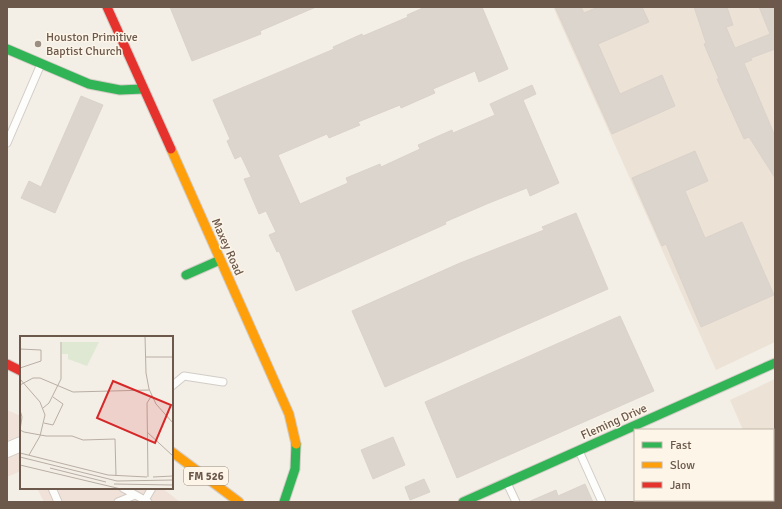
<svg xmlns="http://www.w3.org/2000/svg" width="782" height="509" font-family="Signika,sans-serif">
	<style>
		.residential { fill: #ece2d5 }
		.commercial { fill: #f0e2d8 }
		.building { fill: #dcd5cd; stroke: #dbd3cb }
		.lines { fill: none; stroke-linecap: round; stroke-linejoin: round }
		.lane-casing { stroke: #d2ccc6; stroke-width: 9 }
		.street-casing { stroke: #d2ccc6; stroke-width: 16 }
		.fast-casing { stroke: #d2ccc4; stroke-width: 11 }
		.slow-casing { stroke: #d2ccc4; stroke-width: 11 }
		.jam-casing { stroke: #d2ccc4; stroke-width: 11 }
		.lane { stroke: #fdfdfb; stroke-width: 7 }
		.street { stroke: #fdfdfb; stroke-width: 14 }
		.fast { stroke: #30b455; stroke-width: 9 }
		.slow { stroke: #ff9f0a; stroke-width: 9 }
		.jam { stroke: #e5322d; stroke-width: 9 }
		.poi-dot { fill: #9b8e82; stroke: #fcf5e8; stroke-width: 1.5 }
		.labels { text-anchor: middle; dominant-baseline: central; stroke-width: 3; stroke-linejoin: round; paint-order: stroke }
		.shield { fill: #fcf5e8; stroke: #97887b; stroke-width: 1 }
		.shield-label { font-size: 11px; font-weight: bold; fill: #6c594c }
		.poi-label { font-size: 12px; fill: #6c594c; stroke: #fcf5e8; text-anchor: start }
		.street-label { font-size: 12px; fill: #6c594c; stroke: #fcf5e8 }
		.inset-road { fill: none; stroke: #b9aea4; stroke-width: 1 }
		.view { fill: #d62828; fill-opacity: 0.15; stroke: #d62828; stroke-width: 2 }
		.inset-edge { fill: none; stroke: #6c594c; stroke-width: 2 }
	</style>
	<rect width="100%" height="100%" fill="#f3efe7"/>
	<path class="residential" d="M 553,7 L 775,7 L 775,342 L 716,370 Z
		M 775,379 L 775,502 L 774,502 L 773,430 L 743,430 L 730,400 Z"/>
	<path class="commercial" d="M 7,410 L 21,416 L 21,471 L 7,477 Z
		M 37,488 L 162,488 L 180,502 L 44,502 Z"/>
	<path class="building" d="M 170,7 L 316,7 L 260,31 L 261,34 L 192,61 Z
		M 425,7 L 482,7 L 508,69 L 479,82 L 475,71 L 433,89 L 435,93 L 401,108 L 400,105 L 358,122 L 360,125 L 329,138 L 327,134 L 278,155 L 300,204 L 348,183 L 346,178 L 380,164 L 381,167 L 420,149 L 418,145 L 452,130 L 453,133 L 495,115 L 490,104 L 532,85 L 536,94 L 523,100 L 559,183 L 530,196 L 527,188 L 489,203 L 445,222 L 446,224 L 296,291 L 279,251 L 277,252 L 269,235 L 276,232 L 266,211 L 259,214 L 244,179 L 251,177 L 241,156 L 235,159 L 227,141 L 230,139 L 213,100 L 334,49 L 333,47 L 362,34 L 363,36 L 408,17 L 407,15 Z
		M 555,7 L 581,7 L 584,13 L 598,7 L 642,7 L 649,22 L 598,44 L 620,94 L 662,75 L 675,106 L 612,134 Z
		M 694,7 L 727,7 L 733,25 L 726,27 L 735,48 L 770,34 L 759,7 L 775,7 L 775,49 L 751,58 L 752,60 L 744,63 L 775,136 L 775,178 L 749,137 L 744,139 L 717,79 L 719,79 L 704,44 L 706,43 Z
		M 81,96 L 103,105 L 55,213 L 21,198 L 29,181 L 41,187 Z
		M 695,151 L 708,181 L 685,191 L 705,238 L 742,222 L 774,295 L 701,327 L 666,244 L 662,246 L 632,178 Z
		M 576,213 L 608,289 L 385,387 L 352,311 L 460,263 L 544,230 L 542,227 Z
		M 620,316 L 654,391 L 457,478 L 425,402 Z
		M 393,437 L 405,465 L 373,479 L 361,450 Z
		M 424,479 L 430,492 L 410,500 L 405,487 Z
		M 585,484 L 593,502 L 528,502 L 556,490 L 558,496 Z"/>
	<g class="lines">
		<g class="lane-casing">
			<path id="lane" d="M 7,143 L 41,64
				M 172,386 L 184,376 L 223,382
				M 579,451 L 602,502
				M 507,483 L 516,502
				M 52,488 L 58,502
				M 123,488 L 148,502
				M 145,500 L 152,488
				M 118,502 L 135,495"/>
		</g>
		<g class="street-casing">
			<path id="street" d="M 7,450 L 21,444"/>
		</g>
		<g class="fast-casing">
			<path id="fast" d="M 7,49 L 89,84 L 120,90 L 143,89
				M 186,275 L 220,260
				M 284,502 L 295,469 L 296,444
				M 463,502 L 775,363"/>
		</g>
		<g class="slow-casing">
			<path id="slow" d="M 171,149 L 289,414 L 296,444
				M 172,452 L 239,502"/>
		</g>
		<g class="jam-casing">
			<path id="jam" d="M 107,7 L 171,149
				M 7,364 L 21,371"/>
		</g>
		<use href="#lane" class="lane"/>
		<use href="#street" class="street"/>
		<use href="#fast" class="fast"/>
		<use href="#slow" class="slow"/>
		<use href="#jam" class="jam"/>
	</g>
	<circle class="poi-dot" cx="38" cy="44" r="4"/>
	<g class="labels">
		<rect class="shield" x="184" y="467" width="44" height="18" rx="3"/>
		<g class="shield-label">
			<text x="206" y="476">FM 526</text>
		</g>
		<g class="poi-label">
			<text x="46" y="37">Houston Primitive<tspan x="46" dy="14">Baptist Church</tspan></text>
		</g>
		<g class="street-label">
			<text transform="translate(227 247) rotate(66)">Maxey Road</text>
			<text transform="translate(614 422) rotate(-24)">Fleming Drive</text>
		</g>
	</g>
	<g transform="translate(20 336)">
		<rect width="153" height="153" fill="#f3efe7"/>
		<path d="M 42,6 L 79,6 L 67,30 L 48,23 L 48,18 L 42,18 Z" fill="#dfe8d3"/>
		<path class="inset-road" d="M 125,0 L 126,37 L 129,53 L 136,68 L 153,87M 0,13 L 21,14 L 21,25 L 0,32M 126,21 L 153,21M 0,43 L 20,66 L 25,79 L 20,100 L 9,119M 0,49 L 13,42 L 20,42 L 53,56 L 129,54M 23,72 L 29,67 L 41,43 L 41,6M 0,74 L 2,81 L 0,94 L 4,96 L 26,100 L 52,100 L 63,104 L 95,103 L 96,140M 24,87 L 33,89 L 43,68 L 33,61M 127,96 L 153,120M 0,117 L 88,139 L 127,141M 0,121 L 97,145 L 153,144M 0,129 L 101,153M 30,132 L 86,146M 128,141 L 127,67 L 132,59M 133,141 L 153,140M 94,148 L 153,149"/>
		<path class="view" d="M 93,45 L 151,69 L 135,107 L 77,82 Z"/>
		<rect width="153" height="153" class="inset-edge"/>
	</g>
	<rect width="782" height="509" fill="none" stroke="#6c594c" stroke-width="16"/>
	<rect x="634" y="429" width="140" height="72" fill="#fcf5e8" stroke="#c2b7aa"/>
	<rect x="642" y="442" width="20" height="6" fill="#30b455" stroke="#c2b7aa"/>
	<text x="670" y="449" font-size="12" fill="#6c594c">Fast</text>
	<rect x="642" y="462" width="20" height="6" fill="#ff9f0a" stroke="#c2b7aa"/>
	<text x="670" y="469" font-size="12" fill="#6c594c">Slow</text>
	<rect x="642" y="482" width="20" height="6" fill="#e5322d" stroke="#c2b7aa"/>
	<text x="670" y="489" font-size="12" fill="#6c594c">Jam</text>
</svg>
